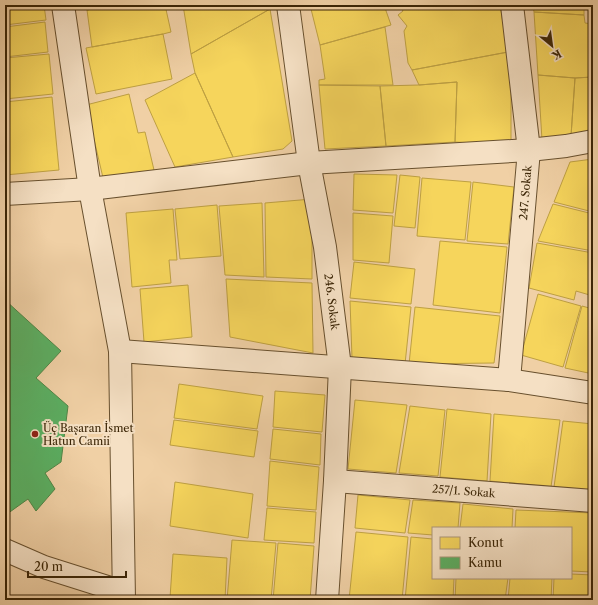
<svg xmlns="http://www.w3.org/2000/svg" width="598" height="605" font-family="'Libre Caslon Text',serif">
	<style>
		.homes { fill: #f6d55c; stroke: #bea042 }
		.public { fill: #5aae61; stroke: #518546 }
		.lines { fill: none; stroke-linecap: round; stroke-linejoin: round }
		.minor-casing { stroke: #68502e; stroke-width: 24 }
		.minor { stroke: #f5e0c4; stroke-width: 22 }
		.poi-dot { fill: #8f2418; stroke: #f5e0c4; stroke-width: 1.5 }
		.labels { text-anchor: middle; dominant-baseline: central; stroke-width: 4; stroke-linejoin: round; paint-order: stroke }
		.street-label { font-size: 11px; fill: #3b2506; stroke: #f5e0c4 }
		.poi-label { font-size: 11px; fill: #3b2506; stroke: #f5e0c4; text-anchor: start }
	</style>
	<rect width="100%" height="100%" fill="#f0d0a5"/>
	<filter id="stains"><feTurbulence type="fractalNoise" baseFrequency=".005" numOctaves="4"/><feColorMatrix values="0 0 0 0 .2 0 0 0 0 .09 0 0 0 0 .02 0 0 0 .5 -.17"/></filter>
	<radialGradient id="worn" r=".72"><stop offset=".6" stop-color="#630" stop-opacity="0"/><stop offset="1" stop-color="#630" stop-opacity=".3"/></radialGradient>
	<path class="homes" d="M 5,5 L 44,5 L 46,20 L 5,25 Z
		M 86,5 L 112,5 L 87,10 Z
		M 112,5 L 165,5 L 171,32 L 163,34 L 92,47 L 87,10 Z
		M 183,5 L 269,5 L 270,9 L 191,54 Z
		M 310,5 L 384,5 L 391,25 L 320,45 Z
		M 400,5 L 500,5 L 508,52 L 412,70 L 408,63 L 404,31 L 407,26 L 398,15 L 403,11 Z
		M 533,5 L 584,5 L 584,15 L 534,12 Z
		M 270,9 L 292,141 L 283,149 L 233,157 L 195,73 L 191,54 Z
		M 534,12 L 584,15 L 585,23 L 593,24 L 593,77 L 575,78 L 538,75 Z
		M 45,22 L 48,52 L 5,57 L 5,27 Z
		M 385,27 L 393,85 L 319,85 L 319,80 L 325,79 L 320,45 Z
		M 163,34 L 172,79 L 96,94 L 86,48 Z
		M 508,52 L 511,82 L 511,145 L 455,142 L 457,82 L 419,85 L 412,70 Z
		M 49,54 L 53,94 L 5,99 L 5,58 Z
		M 195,73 L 233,157 L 175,167 L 145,100 Z
		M 538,75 L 575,78 L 571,136 L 542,140 Z
		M 593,77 L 593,133 L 571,136 L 575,78 Z
		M 457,82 L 455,142 L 386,146 L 380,86 L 419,85 Z
		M 319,85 L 380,86 L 386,146 L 325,149 Z
		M 129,94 L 138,133 L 145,132 L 154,170 L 104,182 L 86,105 Z
		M 52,97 L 59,170 L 5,175 L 5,102 Z
		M 593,159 L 593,212 L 554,202 L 570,162 Z
		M 354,174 L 397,175 L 393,213 L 353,210 Z
		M 400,175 L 420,177 L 415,228 L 394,226 Z
		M 422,178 L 471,182 L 465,240 L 417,236 Z
		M 473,182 L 514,187 L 508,244 L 467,241 Z
		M 312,199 L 312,279 L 266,277 L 265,203 Z
		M 262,203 L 264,277 L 225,275 L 219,206 Z
		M 553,204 L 593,214 L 593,251 L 538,241 Z
		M 217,205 L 221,256 L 180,259 L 175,209 Z
		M 173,209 L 177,260 L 169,260 L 171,283 L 132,287 L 126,213 Z
		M 353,213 L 393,216 L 389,263 L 353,260 Z
		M 440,241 L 507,247 L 500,313 L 433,305 Z
		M 537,243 L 593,253 L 593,296 L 576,291 L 574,300 L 529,288 Z
		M 354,262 L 415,269 L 411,304 L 350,298 Z
		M 226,279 L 312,283 L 313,353 L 230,337 Z
		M 188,285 L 192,337 L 144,342 L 140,289 Z
		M 538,294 L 581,306 L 563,367 L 521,355 Z
		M 350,301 L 411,307 L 405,364 L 352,358 Z
		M 582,306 L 593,309 L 593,374 L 565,368 Z
		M 415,307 L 500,316 L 494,363 L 409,364 Z
		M 179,384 L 263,396 L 257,429 L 174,418 Z
		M 275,391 L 325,395 L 322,432 L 273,427 Z
		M 355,400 L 407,405 L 396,473 L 348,469 Z
		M 410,406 L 445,410 L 438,476 L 399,473 Z
		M 447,409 L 491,414 L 487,481 L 440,477 Z
		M 494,414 L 560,420 L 551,487 L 490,481 Z
		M 174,420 L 258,431 L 254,457 L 170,445 Z
		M 563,421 L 593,424 L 593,490 L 554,487 Z
		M 273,429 L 321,434 L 320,465 L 270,459 Z
		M 270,461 L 319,467 L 316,510 L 267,506 Z
		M 175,482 L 253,494 L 248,538 L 170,526 Z
		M 358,495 L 410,500 L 405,533 L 355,528 Z
		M 413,500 L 460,503 L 458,528 L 433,528 L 433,535 L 408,533 Z
		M 463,504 L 513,509 L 512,528 L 460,528 Z
		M 267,508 L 316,512 L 314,543 L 264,540 Z
		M 516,510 L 593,513 L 592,572 L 571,571 L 571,528 L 515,528 Z
		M 356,532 L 408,537 L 402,600 L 349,600 Z
		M 411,537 L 433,539 L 433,578 L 454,578 L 453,600 L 405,600 Z
		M 232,540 L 276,543 L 271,600 L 227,600 Z
		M 278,543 L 314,546 L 310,600 L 273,600 Z
		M 173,554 L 227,558 L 225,600 L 195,600 L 170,598 Z
		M 571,574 L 593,575 L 592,600 L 553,600 L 554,578 L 571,578 Z
		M 456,578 L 508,578 L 505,600 L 455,600 Z
		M 510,578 L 552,578 L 551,600 L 508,600 Z"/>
	<path class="public" d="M 5,300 L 61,351 L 36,378 L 68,406 L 61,462 L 45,473 L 55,489 L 36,511 L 28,499 L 7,514 L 5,514 Z"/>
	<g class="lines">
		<g class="minor-casing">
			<g id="minor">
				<path d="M 63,5 L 90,189 L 120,351 L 124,600"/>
				<path id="s1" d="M 288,5 L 309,163 L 325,247 L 340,367 L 335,481 L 327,600"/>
				<path d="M 5,194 L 90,189 L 309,163 L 529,150 L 566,146 L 593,141"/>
				<path d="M 120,351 L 509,380 L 593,393"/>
				<path id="s2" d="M 509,380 L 529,150 L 512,5"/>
				<path id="s3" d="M 335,481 L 593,501"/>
				<path d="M 5,550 L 44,567 L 123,592"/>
			</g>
		</g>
		<use href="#minor" class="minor"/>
	</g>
	<circle class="poi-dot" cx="35" cy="434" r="4"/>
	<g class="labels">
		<g class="street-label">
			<text stroke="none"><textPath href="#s2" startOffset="188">247. Sokak</textPath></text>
			<text stroke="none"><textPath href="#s1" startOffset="300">246. Sokak</textPath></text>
			<text stroke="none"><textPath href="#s3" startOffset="129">257/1. Sokak</textPath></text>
		</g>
		<g class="poi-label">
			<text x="43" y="428">Üç Başaran İsmet<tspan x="43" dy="13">Hatun Camii</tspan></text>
		</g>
	</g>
	<rect width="598" height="605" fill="none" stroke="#f0d0a5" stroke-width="20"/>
	<rect x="6" y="6" width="586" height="593" fill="none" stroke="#3b2506" stroke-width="2"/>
	<rect x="10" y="10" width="578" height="585" fill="none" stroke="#3b2506"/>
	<rect x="432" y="527" width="140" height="52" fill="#f5e0c4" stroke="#ab9578"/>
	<rect x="440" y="537" width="20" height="12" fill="#f6d55c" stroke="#ab9578"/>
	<text x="468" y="547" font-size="12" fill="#3b2506">Konut</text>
	<rect x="440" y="557" width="20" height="12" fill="#5aae61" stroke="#ab9578"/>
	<text x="468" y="567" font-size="12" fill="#3b2506">Kamu</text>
	<g transform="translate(552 46) rotate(151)" stroke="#f5e0c4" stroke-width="3" paint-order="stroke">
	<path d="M0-3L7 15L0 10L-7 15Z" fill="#3b2506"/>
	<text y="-6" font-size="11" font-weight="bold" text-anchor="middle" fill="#3b2506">K</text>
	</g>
	<path d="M28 571v6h98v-6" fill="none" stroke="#3b2506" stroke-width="2"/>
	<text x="34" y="571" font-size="12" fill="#3b2506" stroke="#f5e0c4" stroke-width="3" paint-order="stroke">20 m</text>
	<rect width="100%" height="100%" filter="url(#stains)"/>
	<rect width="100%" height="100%" fill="url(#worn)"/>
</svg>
